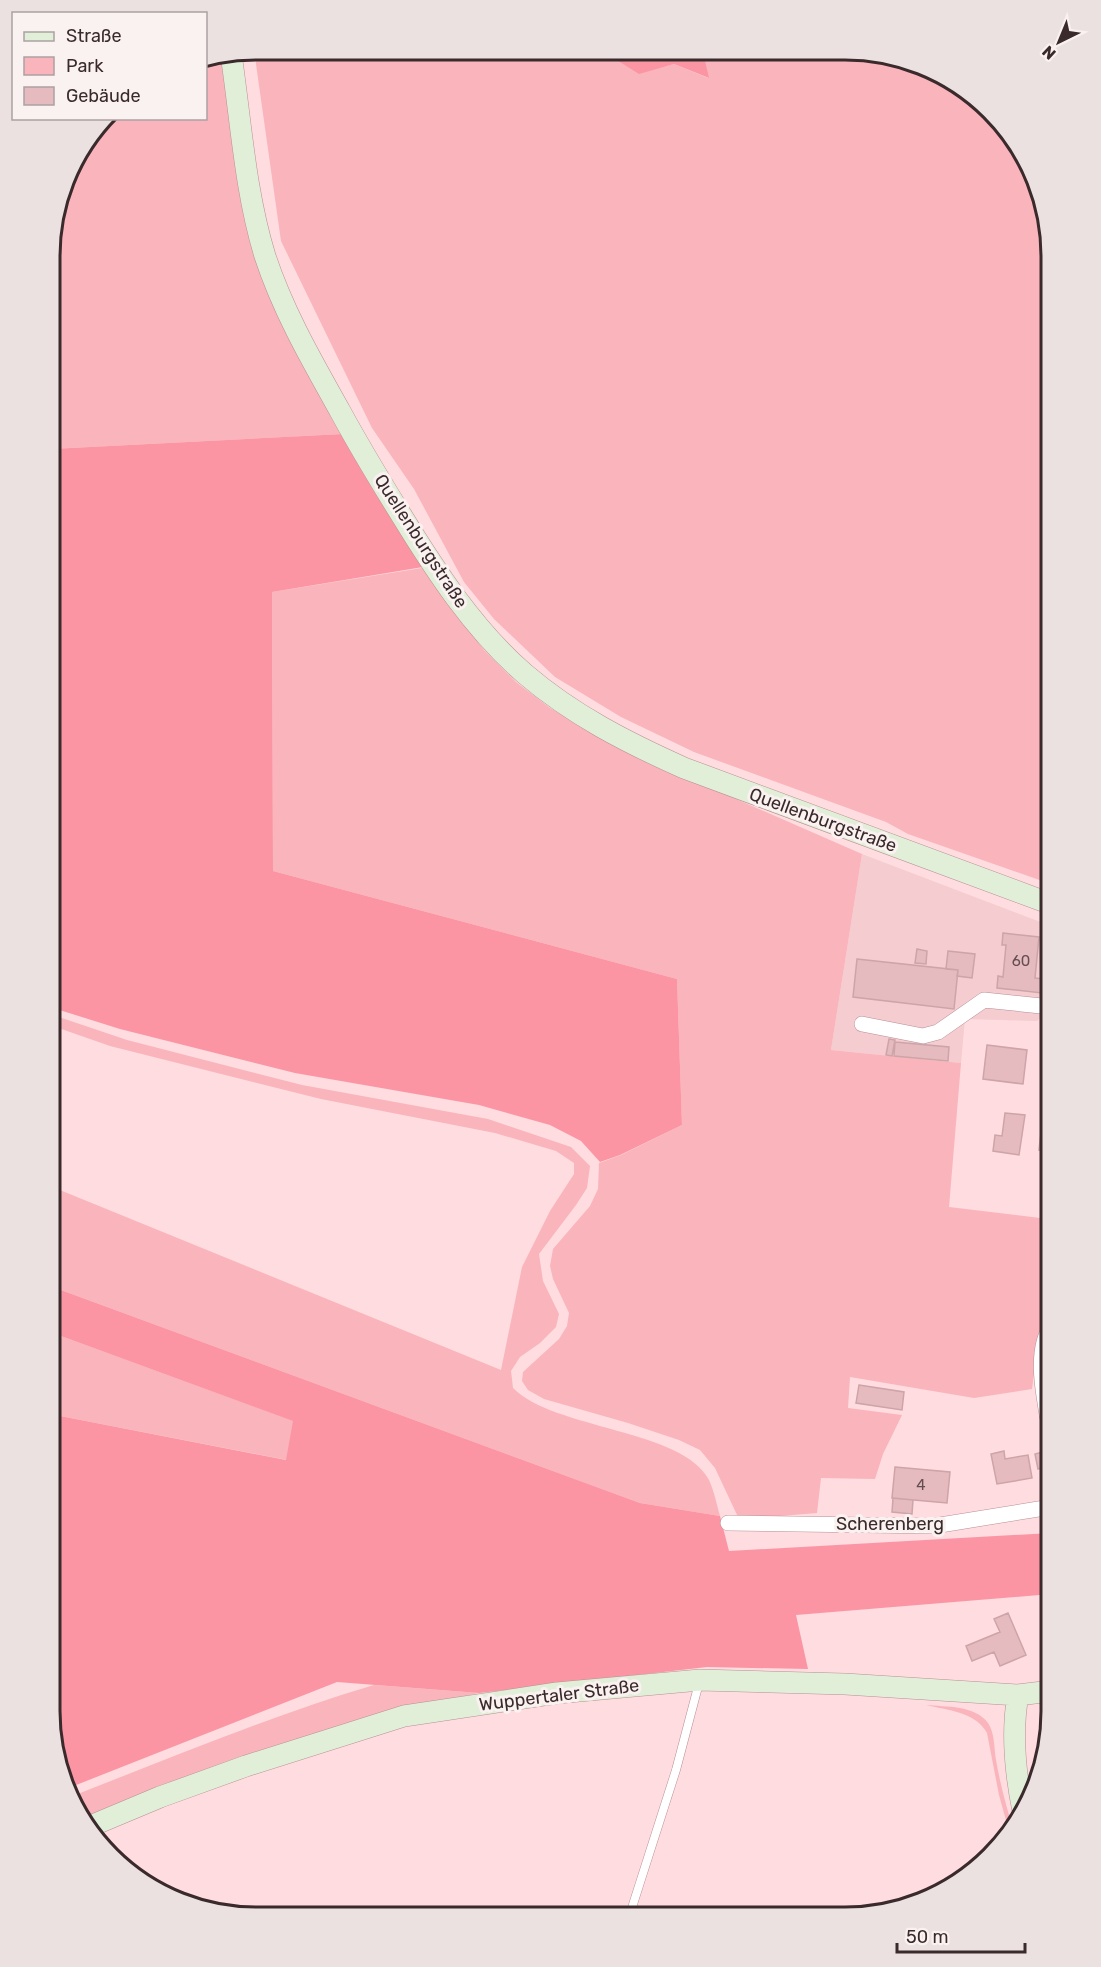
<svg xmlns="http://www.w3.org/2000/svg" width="1101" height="1967" font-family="Rubik,sans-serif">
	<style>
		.built { fill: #f5ccd0 }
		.green { fill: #fab4bc }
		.forest { fill: #fb95a3 }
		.building { fill: #e5bbbf; stroke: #cda4a8; stroke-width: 1.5 }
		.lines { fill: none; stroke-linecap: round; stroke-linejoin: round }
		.lane-casing { stroke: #b79094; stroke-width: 9 }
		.street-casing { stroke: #b79094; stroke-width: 16 }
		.secondary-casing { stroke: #b79094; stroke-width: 22 }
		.lane { stroke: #fff; stroke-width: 8 }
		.street { stroke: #fff; stroke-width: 15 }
		.secondary { stroke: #e1efd8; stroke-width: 21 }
		.labels { text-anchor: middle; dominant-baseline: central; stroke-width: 6; stroke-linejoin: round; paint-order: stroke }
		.number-label { font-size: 15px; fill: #654e51 }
		.street-label { font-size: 18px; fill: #3a2a2c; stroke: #faf1f1 }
		.rim { fill: none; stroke: #3a2a2c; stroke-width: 3 }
	</style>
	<rect width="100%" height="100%" fill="#ffdcdf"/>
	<path class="built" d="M 862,854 L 1051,926 L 1051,977 L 1048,1011 L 1037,1021 L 965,1019 L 961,1063 L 831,1050 Z
		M 1049,1179 L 1051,1179 L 1051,1343 L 1048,1343 Z"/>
	<path class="green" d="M 254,50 L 604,52 L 639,73 L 674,64 L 708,78 L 703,52 L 885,53 L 981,101 L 1040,189 L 1051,256 L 1051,884 L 908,834 L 886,822 L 694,752 L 621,717 L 555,677 L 494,619 L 464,582 L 414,489 L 372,428 L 281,241 Z
		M 223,56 L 237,155 L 343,434 L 51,449 L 51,230 L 71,164 L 106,119 L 206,118 L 206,60 Z
		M 422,568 L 484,650 L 516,682 L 550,708 L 637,757 L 718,791 L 862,854 L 831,1050 L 961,1063 L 949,1207 L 1048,1219 L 1047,1320 L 1038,1342 L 1032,1389 L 974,1398 L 850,1377 L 848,1408 L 902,1415 L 883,1454 L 875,1479 L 821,1478 L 817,1513 L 755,1518 L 738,1517 L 715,1468 L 700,1450 L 679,1440 L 628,1423 L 544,1399 L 528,1390 L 522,1381 L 523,1372 L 559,1339 L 567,1326 L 569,1313 L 553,1279 L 550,1266 L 553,1249 L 590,1206 L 598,1189 L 599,1163 L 621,1155 L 682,1125 L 677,979 L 273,871 L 272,592 Z
		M 50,1014 L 127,1040 L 302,1085 L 488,1119 L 571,1147 L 590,1166 L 587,1188 L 576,1205 L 539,1254 L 543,1281 L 559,1314 L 556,1327 L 540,1343 L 520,1357 L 511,1371 L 513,1388 C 555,1430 683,1429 709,1480 C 714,1491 717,1505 720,1516 L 640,1503 L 50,1286 L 50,1186 L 501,1370 L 522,1267 L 550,1211 L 574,1174 L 574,1163 L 556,1151 L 495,1133 L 321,1099 L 110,1046 L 50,1025 Z
		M 50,1332 L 294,1421 L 287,1460 L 50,1414 Z
		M 374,1685 L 479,1693 L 391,1713 L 255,1752 L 81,1818 L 70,1797 C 170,1758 270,1716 374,1685 Z
		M 926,1705 C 946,1707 975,1705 988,1723 C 995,1733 994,1749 996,1760 C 1000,1783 1006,1806 1013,1828 L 1010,1835 L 999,1795 L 987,1733 C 976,1712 947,1710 926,1705 Z"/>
	<path class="forest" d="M 604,52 L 703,52 L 709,78 L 674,64 L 639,74 Z
		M 343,434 L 423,567 L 272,592 L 273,871 L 677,979 L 682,1125 L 620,1155 L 600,1162 L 581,1141 L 550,1125 L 479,1105 L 295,1073 L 120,1029 L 50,1007 L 51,449 Z
		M 50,1286 L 640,1503 L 720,1516 L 729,1551 L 1051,1533 L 1051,1594 L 796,1615 L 808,1669 L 707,1667 L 479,1693 L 337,1682 L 66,1789 L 61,1778 L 50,1711 L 50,1414 L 286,1460 L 293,1421 L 50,1332 Z"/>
	<path class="building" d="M 1003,933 L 1039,937 L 1035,978 L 1044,979 L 1042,993 L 997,988 L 998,976 L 1003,977 L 1006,945 L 1002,945 Z
		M 917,949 L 927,951 L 926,964 L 915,963 Z
		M 948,951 L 975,954 L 972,978 L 957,976 L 958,970 L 946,969 Z
		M 857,959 L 958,970 L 954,1009 L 853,997 Z
		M 889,1039 L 895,1040 L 892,1056 L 886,1055 Z
		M 895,1042 L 949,1047 L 948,1061 L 894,1056 Z
		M 987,1045 L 1027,1050 L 1023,1084 L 983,1079 Z
		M 1005,1113 L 1025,1115 L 1019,1155 L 993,1151 L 995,1135 L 1002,1136 Z
		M 1042,1124 L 1051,1125 L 1051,1151 L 1039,1150 Z
		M 859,1385 L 904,1392 L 902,1410 L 856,1403 Z
		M 1004,1451 L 1005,1459 L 1028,1455 L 1032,1478 L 997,1484 L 991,1454 Z
		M 1043,1452 L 1045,1467 L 1038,1469 L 1035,1454 Z
		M 895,1467 L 950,1472 L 947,1503 L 892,1498 Z
		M 893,1498 L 913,1500 L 912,1514 L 892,1512 Z
		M 1008,1613 L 1026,1655 L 1000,1666 L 994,1652 L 972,1661 L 966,1646 L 1000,1632 L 994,1619 Z"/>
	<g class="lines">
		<g class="lane-casing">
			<path id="lane" d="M 629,1917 L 676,1770 L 699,1683"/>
		</g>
		<g class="street-casing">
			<path id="street" d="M 862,1024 L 923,1036 L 938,1032 L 984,1000 L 1051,1007
				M 1051,1436 C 1046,1406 1032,1353 1051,1327
				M 728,1523 L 934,1526 L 1051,1507"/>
		</g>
		<g class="secondary-casing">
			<path id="secondary" d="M 231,54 C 241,121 245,191 265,256 C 283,311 312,361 340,411 C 359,446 379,479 400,513 C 435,570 473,629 525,674 C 573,715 626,742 684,768 L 1051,904
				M 1018,1695 C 1011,1734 1015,1772 1023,1811
				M 86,1828 L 160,1797 L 246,1766 L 404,1716 L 557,1693 L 700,1680 L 845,1684 L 1018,1695 L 1051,1691"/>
		</g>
		<use href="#lane" class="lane"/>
		<use href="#street" class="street"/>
		<use href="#secondary" class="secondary"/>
	</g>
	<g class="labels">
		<g class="number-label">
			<text x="1021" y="961">60</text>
			<text x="921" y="1485">4</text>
		</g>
		<g class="street-label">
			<text transform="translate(421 541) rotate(57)">Quellenburgstraße</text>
			<text transform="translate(823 820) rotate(20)">Quellenburgstraße</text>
			<text x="890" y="1524">Scherenberg</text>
			<text transform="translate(559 1695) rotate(-7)">Wuppertaler Straße</text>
		</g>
	</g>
	<path d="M0 0H1101V1967H0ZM256 60H845A196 196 0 0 1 1041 256V1711A196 196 0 0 1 845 1907H256A196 196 0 0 1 60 1711V256A196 196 0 0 1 256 60Z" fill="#ebe1e1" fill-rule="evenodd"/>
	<path class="rim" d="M256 60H845A196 196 0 0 1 1041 256V1711A196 196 0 0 1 845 1907H256A196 196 0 0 1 60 1711V256A196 196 0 0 1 256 60Z"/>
	<rect x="12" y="12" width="195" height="108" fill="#faf1f1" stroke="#ada1a2" stroke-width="1.5"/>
	<rect x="24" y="32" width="30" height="9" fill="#e1efd8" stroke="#ada1a2" stroke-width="1.5"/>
	<text x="66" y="42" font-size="18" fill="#3a2a2c">Straße</text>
	<rect x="24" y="57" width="30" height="18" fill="#fab4bc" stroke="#ada1a2" stroke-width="1.5"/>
	<text x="66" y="72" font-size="18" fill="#3a2a2c">Park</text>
	<rect x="24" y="87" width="30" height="18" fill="#e5bbbf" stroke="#ada1a2" stroke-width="1.5"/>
	<text x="66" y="102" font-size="18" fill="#3a2a2c">Gebäude</text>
	<g transform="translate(1059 42) rotate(223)" stroke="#faf1f1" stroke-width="4.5" paint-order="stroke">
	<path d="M0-4.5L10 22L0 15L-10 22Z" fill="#3a2a2c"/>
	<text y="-9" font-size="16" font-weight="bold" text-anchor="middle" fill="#3a2a2c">N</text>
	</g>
	<path d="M897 1943v9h128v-9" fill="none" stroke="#3a2a2c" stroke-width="3"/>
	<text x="906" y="1943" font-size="18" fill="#3a2a2c" stroke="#faf1f1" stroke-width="4.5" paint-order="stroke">50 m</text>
</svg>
